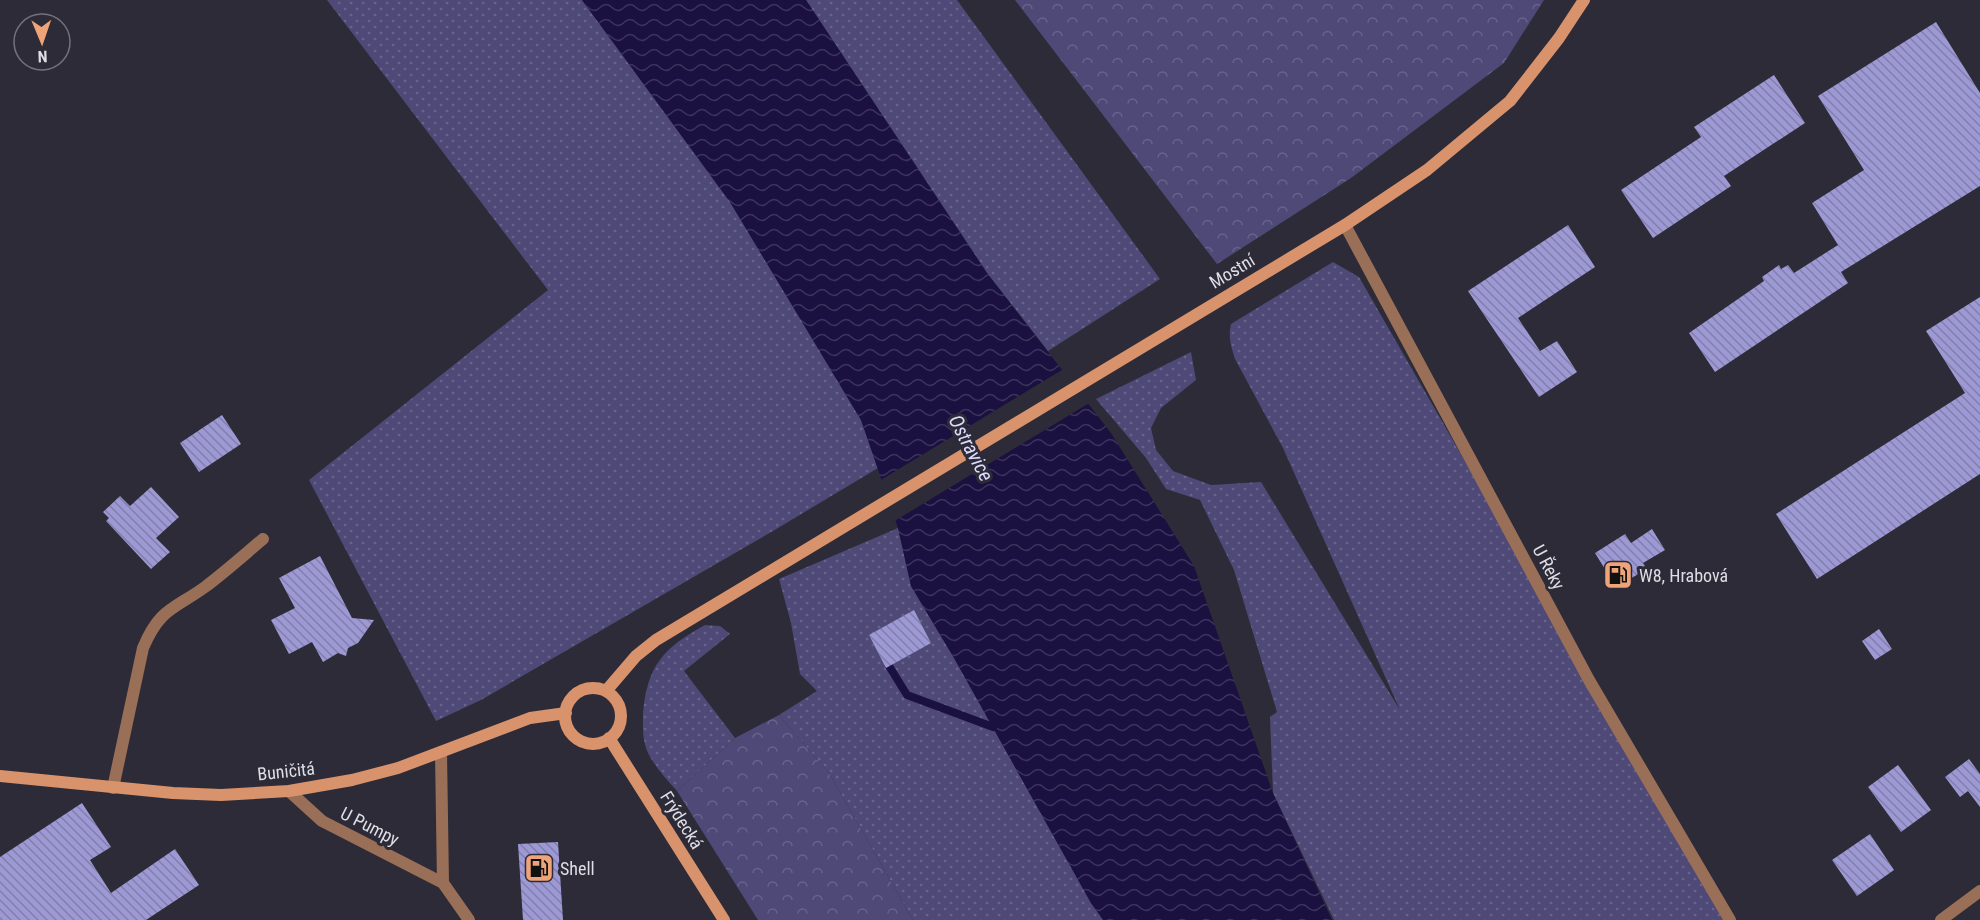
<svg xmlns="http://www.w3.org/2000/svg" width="1980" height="920" font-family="'Roboto Condensed',sans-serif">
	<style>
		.grass { fill: url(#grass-dots) }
		.forest { fill: url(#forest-crowns) }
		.water { fill: url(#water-waves) }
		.pier { fill: #2c2b37 }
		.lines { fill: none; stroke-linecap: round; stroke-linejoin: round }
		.stream { stroke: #1b1141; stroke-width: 8 }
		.building { fill: url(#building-back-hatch) }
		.service { stroke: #9a6f57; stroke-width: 12 }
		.minor { stroke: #9a6f57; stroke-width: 12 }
		.secondary { stroke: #d9936c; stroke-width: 12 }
		.labels { text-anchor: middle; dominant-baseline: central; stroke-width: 6; stroke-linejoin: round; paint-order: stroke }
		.street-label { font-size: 18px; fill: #dedee6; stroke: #2c2b37 }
		.poi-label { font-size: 18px; fill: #dedee6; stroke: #2c2b37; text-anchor: start }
		.water-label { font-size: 20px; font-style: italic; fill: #dddcff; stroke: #2c2b37 }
	</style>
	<defs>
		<pattern id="grass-dots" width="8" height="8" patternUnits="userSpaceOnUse" patternTransform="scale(1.5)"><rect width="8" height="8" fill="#4e4977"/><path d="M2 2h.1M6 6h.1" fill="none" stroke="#67638a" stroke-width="1.8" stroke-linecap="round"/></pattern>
		<pattern id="forest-crowns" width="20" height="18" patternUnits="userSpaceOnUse" patternTransform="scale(1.5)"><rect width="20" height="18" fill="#4e4977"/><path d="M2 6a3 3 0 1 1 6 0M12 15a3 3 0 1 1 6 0" fill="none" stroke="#67638a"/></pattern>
		<pattern id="water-waves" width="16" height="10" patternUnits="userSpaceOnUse" patternTransform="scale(1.5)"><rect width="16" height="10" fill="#1b1141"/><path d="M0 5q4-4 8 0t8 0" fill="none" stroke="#3c335c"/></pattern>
		<pattern id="building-back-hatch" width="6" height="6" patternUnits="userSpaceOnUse" patternTransform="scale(1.5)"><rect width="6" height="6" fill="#9d99d5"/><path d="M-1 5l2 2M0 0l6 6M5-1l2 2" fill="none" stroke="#827faa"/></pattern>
	</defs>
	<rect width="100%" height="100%" fill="#2c2b37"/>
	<path class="grass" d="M 327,0 L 582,0 L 730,202 L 861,420 L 878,468 L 773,531 L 481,700 L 436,721 L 309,480 L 548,290 Z
		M 806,0 L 957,0 L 1160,279 L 1048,351 L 987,273 Z
		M 1333,262 L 1359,277 L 1729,920 L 1334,920 L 1273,793 L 1270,717 L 1277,712 L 1234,570 L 1200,500 L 1166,489 L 1146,458 L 1096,399 L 1191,352 L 1196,380 L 1161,408 L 1151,428 L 1156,450 L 1173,471 L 1211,485 L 1261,482 L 1400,710 L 1283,448 L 1235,359 C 1231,346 1228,337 1231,324 Z
		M 898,528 L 911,586 L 954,658 L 1091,903 L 1104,920 L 913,920 L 829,773 L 779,715 L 817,691 L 800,674 L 791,623 L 779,579 Z
		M 705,625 L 720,626 L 730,634 L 684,671 L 735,738 L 677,791 C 667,780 656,768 649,755 C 642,742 643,728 643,714 C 647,666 663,648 705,625 Z"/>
	<path class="forest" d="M 1015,0 L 1544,0 L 1504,63 L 1351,178 L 1217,264 Z
		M 779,715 L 829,773 L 913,920 L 758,920 L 677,791 L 735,738 Z"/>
	<path class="water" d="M 582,0 L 806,0 L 987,273 L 1111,433 L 1194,566 L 1273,793 L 1332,920 L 1103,920 L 1091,903 L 954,658 L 911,586 L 898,528 L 861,420 L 730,202 Z"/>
	<path class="pier" d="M 1065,368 L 1091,402 L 893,522 L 879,481 Z"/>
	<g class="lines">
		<path class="stream" d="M 889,666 L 907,695 L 993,727"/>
	</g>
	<path class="building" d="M 1936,22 L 1980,93 L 1980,186 L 1841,272 L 1848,283 L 1715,372 L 1689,333 L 1764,281 L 1762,277 L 1779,265 L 1781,269 L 1788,265 L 1794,273 L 1838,245 L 1812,203 L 1864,170 L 1818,96 Z
		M 1774,75 L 1805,123 L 1724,176 L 1731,186 L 1653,238 L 1621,190 L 1701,137 L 1694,127 Z
		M 1568,225 L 1595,267 L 1518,318 L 1540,351 L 1557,341 L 1577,372 L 1539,397 L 1468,291 Z
		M 1980,297 L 1980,474 L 1817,579 L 1776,514 L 1965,393 L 1926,331 Z
		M 222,415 L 241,444 L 199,472 L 180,443 Z
		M 151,487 L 179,517 L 156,538 L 170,552 L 151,569 L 106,521 L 109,518 L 103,512 L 120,496 L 130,506 Z
		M 1652,529 L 1665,550 L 1643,563 L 1647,569 L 1616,587 L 1595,553 L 1625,534 L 1631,543 Z
		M 320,556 L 352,618 L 374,620 L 358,643 L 348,648 L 346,656 L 338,653 L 323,662 L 312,642 L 289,654 L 271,620 L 295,608 L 279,578 Z
		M 914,610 L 931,643 L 886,668 L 869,635 Z
		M 1879,629 L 1892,649 L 1875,660 L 1862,641 Z
		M 1969,759 L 1980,774 L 1980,807 L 1968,791 L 1960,797 L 1945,777 Z
		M 1898,765 L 1931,810 L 1901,832 L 1868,787 Z
		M 82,803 L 111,847 L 90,860 L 111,893 L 175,849 L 199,885 L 146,920 L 0,920 L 0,857 Z
		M 1870,834 L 1894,870 L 1857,896 L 1832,860 Z
		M 558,842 L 563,920 L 523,920 L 518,844 Z"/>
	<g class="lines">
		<path class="service" d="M 113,788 L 143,648 C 160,608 173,610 205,587 C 225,572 244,555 263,539"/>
		<path class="minor" d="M 1345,225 L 1589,680 L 1730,920
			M 441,752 L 443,883 L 469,920
			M 289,791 L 322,821 L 443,883
			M 1941,920 L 1980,891"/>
		<path class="secondary" d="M565 716a28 28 0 1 1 56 0a28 28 0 1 1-56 0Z
			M 606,691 L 636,656 L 656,640 L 1345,225 L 1427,170 L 1510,101 L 1559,38 L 1584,0
			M 609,738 L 724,920
			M 0,776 L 173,793 L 221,795 L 289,791 L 352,780 L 398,768 L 530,718 L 566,713"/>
	</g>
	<defs>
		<g id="fuel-square" transform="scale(1.5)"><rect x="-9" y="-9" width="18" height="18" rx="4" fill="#efa378" stroke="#2c2b37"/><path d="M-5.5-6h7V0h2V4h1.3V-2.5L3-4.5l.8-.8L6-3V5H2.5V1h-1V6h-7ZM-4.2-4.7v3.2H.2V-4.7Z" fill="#111"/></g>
	</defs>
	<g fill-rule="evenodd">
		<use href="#fuel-square" x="1618" y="575"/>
		<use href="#fuel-square" x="539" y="868"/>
	</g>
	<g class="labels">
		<g class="street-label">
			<text transform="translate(1232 271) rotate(-31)">Mostní</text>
			<text transform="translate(1549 567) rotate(62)">U Řeky</text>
			<text transform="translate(286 771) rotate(-6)">Buničitá</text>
			<text transform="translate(682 820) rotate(58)">Frýdecká</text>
			<text transform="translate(370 826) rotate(27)">U Pumpy</text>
		</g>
		<g class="poi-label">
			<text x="1639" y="575">W8, Hrabová</text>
			<text x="560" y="868">Shell</text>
		</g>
		<g class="water-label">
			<text transform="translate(971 448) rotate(62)">Ostravice</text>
		</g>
	</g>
	<g transform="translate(42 42) rotate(178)"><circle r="28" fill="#2c2b37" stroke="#73737d" stroke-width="1.5"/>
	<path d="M0-4.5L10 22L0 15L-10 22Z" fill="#efa378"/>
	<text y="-9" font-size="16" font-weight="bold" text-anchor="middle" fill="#dedee6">N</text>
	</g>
</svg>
